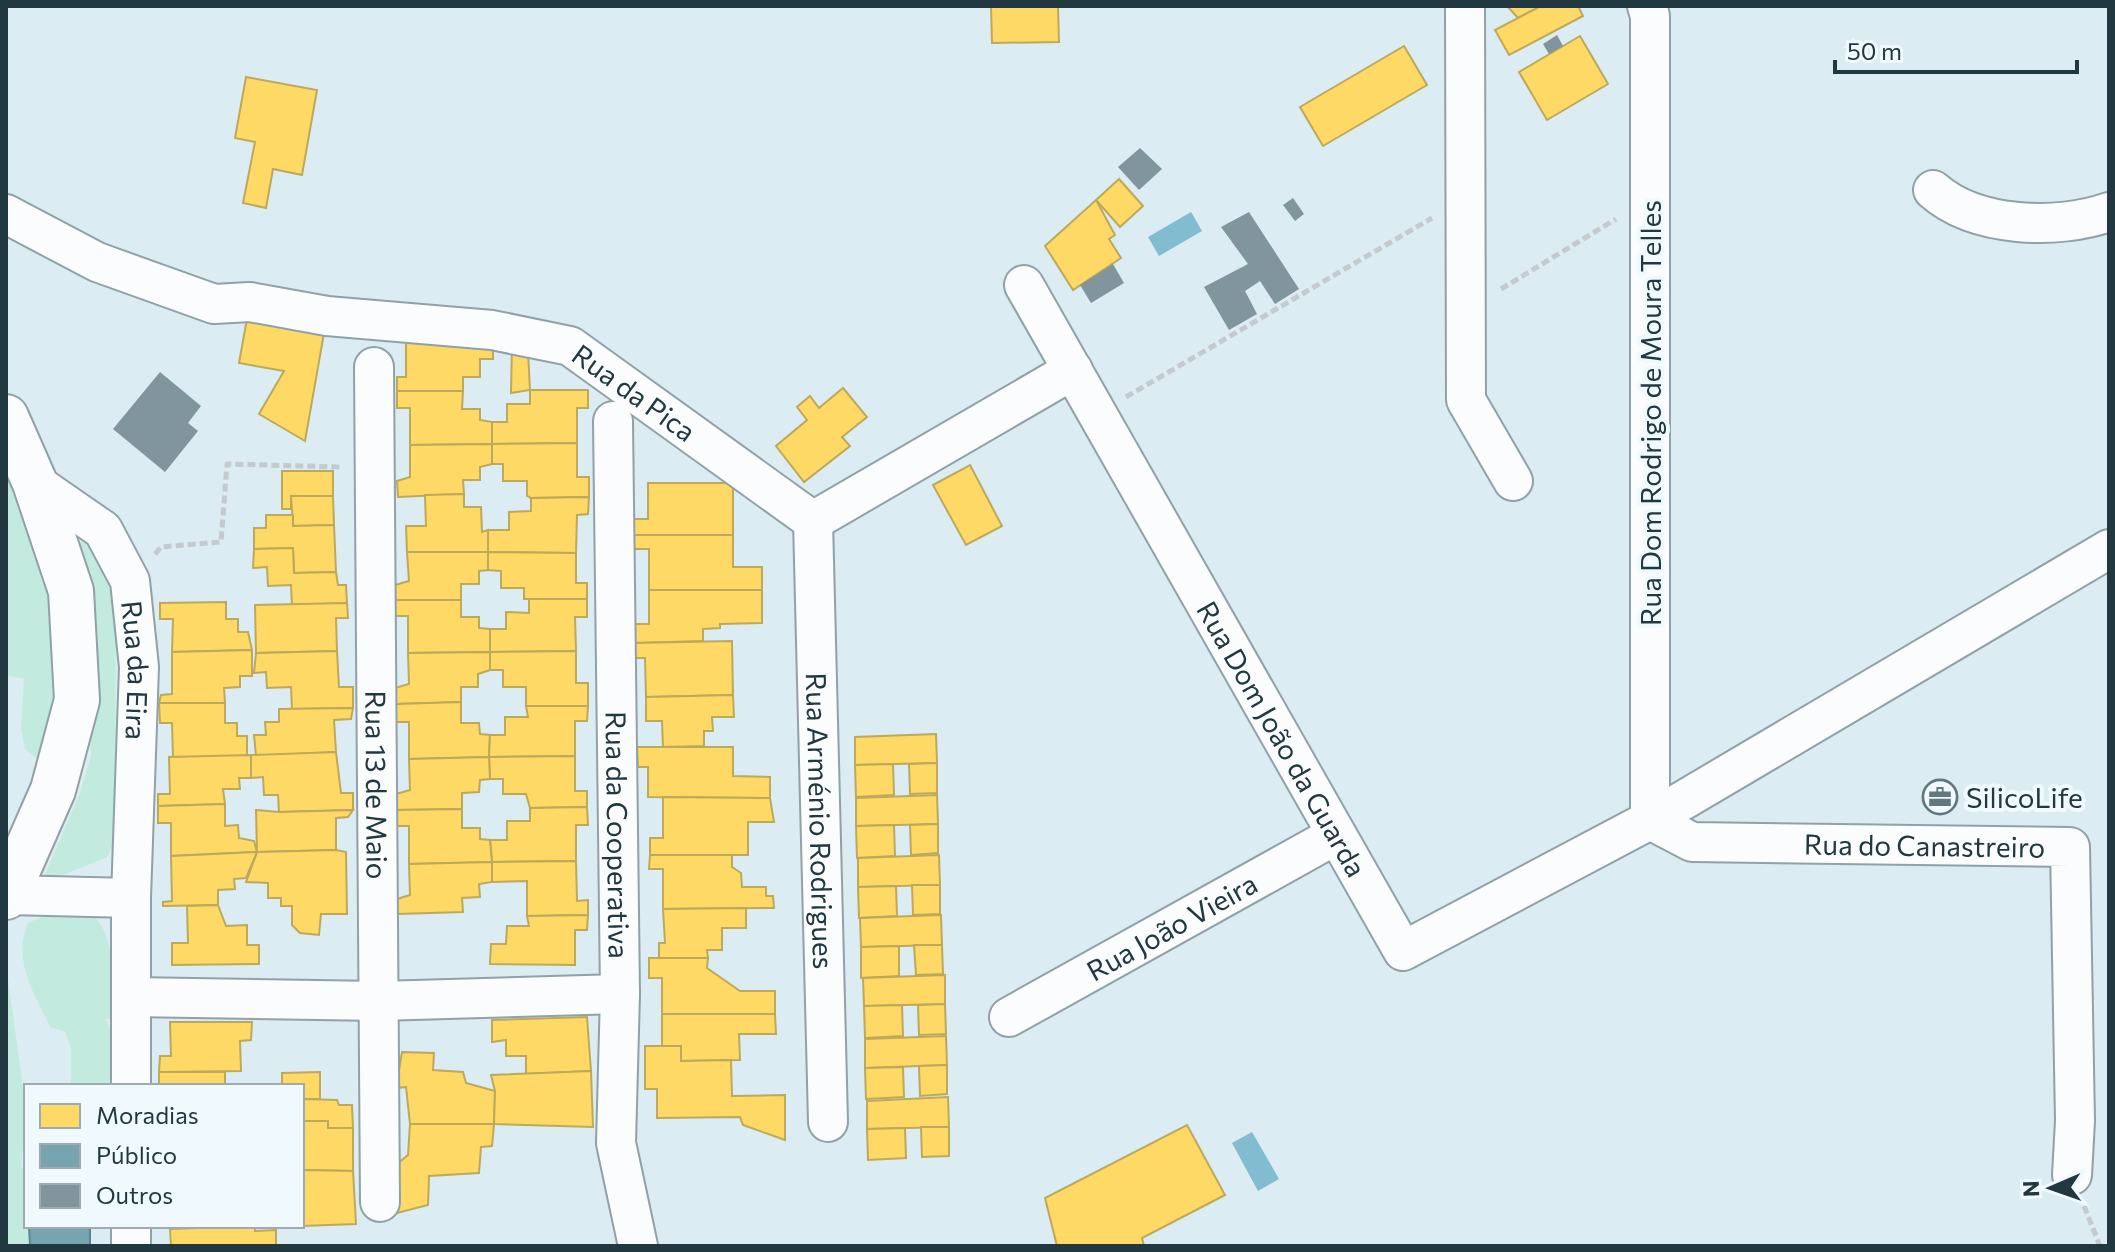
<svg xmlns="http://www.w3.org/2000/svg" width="2115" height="1252" viewBox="0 0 2115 1252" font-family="Commissioner,sans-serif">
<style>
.green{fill:#c3eade}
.water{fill:#81bcd1}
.homes{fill:#ffd966;stroke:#bda95b;stroke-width:2}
.public{fill:#76a5af;stroke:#5d848e;stroke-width:2}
.building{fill:#81959c}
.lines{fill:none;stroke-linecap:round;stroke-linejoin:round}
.minor-casing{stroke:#90a1a8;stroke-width:42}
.major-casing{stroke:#90a1a8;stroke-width:48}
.path{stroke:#c3cbce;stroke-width:5;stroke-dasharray:8 4;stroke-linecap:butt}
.minor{stroke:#fafcfd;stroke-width:38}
.major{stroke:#fafcfd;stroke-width:44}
.labels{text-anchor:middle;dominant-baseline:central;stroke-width:8;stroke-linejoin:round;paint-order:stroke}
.street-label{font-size:28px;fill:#223840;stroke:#f0fafe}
.poi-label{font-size:28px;fill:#223840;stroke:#f0fafe;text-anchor:start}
</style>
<rect width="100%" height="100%" fill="#dbecf3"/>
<g class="green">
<path d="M6 469 46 563 58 649 55 701 42 763 25 749 21 727 24 679 6 675Z"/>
<path d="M92 541 116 607 115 842 107 857 41 884 80 793 91 756 89 593 79 542Z"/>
<path d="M82 906C121 932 110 976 110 1019H105L111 1031V1083H71V1048L65 1032 50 1027C34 993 12 960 28 923L62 908Z"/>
<path d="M6 965 26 1109 21 1167 26 1172 30 1246H6Z"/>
</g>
<g class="water">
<path d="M1191 212 1202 231 1159 256 1148 237Z"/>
<path d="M1252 1132 1279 1179 1258 1191 1232 1143Z"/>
</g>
<g class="homes">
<path d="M991 6H1058L1059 42 992 43Z"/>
<path d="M1507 6H1541L1518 18Z"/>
<path d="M1541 6H1578L1583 16 1509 55 1495 30Z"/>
<path d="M1580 36 1608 84 1547 120 1519 72Z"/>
<path d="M1404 46 1427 85 1323 146 1300 107Z"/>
<path d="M246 77 317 90 302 175 273 169 266 208 243 203 255 142 235 138Z"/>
<path d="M1119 179 1143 206 1120 227 1096 200Z"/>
<path d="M1096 200 1115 235 1109 239 1121 258 1073 290 1045 246Z"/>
<path d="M250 302 327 316 305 441 259 414 284 371 239 363Z"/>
<path d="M493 339V359H480V377H463V391H397V377H406V340Z"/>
<path d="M512 343 528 352 530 390 511 393Z"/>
<path d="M843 388 867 417 842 437 850 446 804 482 776 446 807 420 797 407 810 396 819 408Z"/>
<path d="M530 390H588V408H577V443L492 444V422H507V404H530Z"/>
<path d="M397 391H463L462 409H480V420L492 422V444L410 445V408H397Z"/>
<path d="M577 443V477H589V497L531 498 527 496V481H503V464H492V444Z"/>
<path d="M492 444V464L480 467V480H463L464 494 398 497 397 481 410 477V445Z"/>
<path d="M970 465 1002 526 966 545 933 485Z"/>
<path d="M282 471H333V496H291V509H282Z"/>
<path d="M648 483H733V535H633V519H648Z"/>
<path d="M464 494V507H481L482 532 488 530V552H407L406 526H426L425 495Z"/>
<path d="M291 496H333L334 525 293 526Z"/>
<path d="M589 497 588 514 577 515 576 553 488 552V530H509V512L531 511V498Z"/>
<path d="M266 515H293V526L334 525 336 572 294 573 293 548 254 549V528H266Z"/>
<path d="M633 535H733V567H762V590H649V549H633Z"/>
<path d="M293 548 294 573 336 572 338 585H346L347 603 292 605 291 585 268 586 267 567 253 568 254 549Z"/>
<path d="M407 552H488V570L479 571V584H461V600H395V585L409 581Z"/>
<path d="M488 552 576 553V583H587V599H524V588H501V571L488 570Z"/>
<path d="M649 590H762V623L720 624V628L703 629V641L634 643V624H649Z"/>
<path d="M529 599H587V617H575L576 651 490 652V629H506V612L529 613Z"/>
<path d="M395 600H461V617H479V628L490 629V652L408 653V616H395Z"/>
<path d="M226 602V619H238V632H248L252 650 172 652 173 619H160V603Z"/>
<path d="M347 603 348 618H336L337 651 256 653 255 605Z"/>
<path d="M732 641 733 695 646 697 645 658H634V643Z"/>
<path d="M252 650V676H240V687L224 688 225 703H159L161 695 172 694V652Z"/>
<path d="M337 651 339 687H353V708L292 709 291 687 267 688 266 672 254 673 256 653Z"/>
<path d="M576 651V683H588V706H526V687H503V670H490V652Z"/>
<path d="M490 652V670L478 674V687H461V702L396 704 395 688 409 684 408 653Z"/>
<path d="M733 695 734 717H712L713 731H704V746L663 747 662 721H646V697Z"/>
<path d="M461 702V723H479L480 734 490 735 489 757 409 759V722H396V704Z"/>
<path d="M159 703H225V723H237V736H247V757H173L172 723H160Z"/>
<path d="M526 706H588L587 721H575V756L489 757 490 735H505V717H528Z"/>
<path d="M353 708 351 719 334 720 336 752 256 756 254 735H266L265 722H279V709Z"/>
<path d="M936 734 937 763 855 765V737Z"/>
<path d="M637 747H733V776L770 777V798L648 797V767H638Z"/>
<path d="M336 752 341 793H353V810L279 812 278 795H264L263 777 251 778V755Z"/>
<path d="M251 755V778H239L240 789H223L225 804 158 806V794H170L169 757Z"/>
<path d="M575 756V791H587V807L530 808 526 794H503V779H490L489 757Z"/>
<path d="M489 757 490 779 480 780 479 792 462 793V809L396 810V794L410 790 409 759Z"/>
<path d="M937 763V793L910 794 909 764Z"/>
<path d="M893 764 894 795 856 797 855 765Z"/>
<path d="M937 795 938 824 856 826V798Z"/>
<path d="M663 797 770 798 774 822H748V855H650V838H663Z"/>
<path d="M225 804V826L238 825 239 838 254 841 257 852 171 856V823H158V806Z"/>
<path d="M587 807 588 825H576V861L492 862 490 840H507V821H530V808Z"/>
<path d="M462 809V828H480V839L490 840 492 862 409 864V826H397L396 810Z"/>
<path d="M256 810 279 812 353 810 348 817 336 818V850L257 852Z"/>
<path d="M938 824V853L911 855 910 825Z"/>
<path d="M894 825 895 856 857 858 856 826Z"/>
<path d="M336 850 346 852 347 914H321L319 935 300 933 292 925V906H281V898H268V883L246 882 257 852Z"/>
<path d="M257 852 246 878 234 879 235 889 218 890V905L163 906V902L172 901 171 856Z"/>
<path d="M650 855H732V867L741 873 742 887H766V896H773L774 908 663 909V869H649Z"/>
<path d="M939 855 940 885 858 887V858Z"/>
<path d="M576 861 577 901 588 900V915L527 916V881L492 882V862Z"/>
<path d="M492 862V882L479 884 480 897 462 898 463 912 397 914V899L410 895 409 864Z"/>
<path d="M912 885H940V914L913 915Z"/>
<path d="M896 886 897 916 859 918 858 887Z"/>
<path d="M218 905 226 926 247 925V945H259V964L172 965V943H188L187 906Z"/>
<path d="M746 908V928H722V950H707L708 958 659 959V943H665L663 909Z"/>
<path d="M588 915 587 930H575V965L490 964 491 944H506L507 926H529L527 916Z"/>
<path d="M941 915 942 945 861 947 860 918Z"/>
<path d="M914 945H942L943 974 916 975Z"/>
<path d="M899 946V976L861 978V947Z"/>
<path d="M649 958H708L707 968 740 991H775V1014H662V978H649Z"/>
<path d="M945 975V1004L864 1006 863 978Z"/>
<path d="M945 1004 946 1034 919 1035 918 1005Z"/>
<path d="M902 1005 903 1036 865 1038 864 1006Z"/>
<path d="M662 1014H775L776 1034H739L740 1060 681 1061V1046H662Z"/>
<path d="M587 1017 591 1071 526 1074V1056H506V1040L492 1042V1020Z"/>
<path d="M170 1022H252L251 1040 240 1041 241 1071 159 1072 160 1056H171Z"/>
<path d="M946 1036 947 1065 865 1068V1039Z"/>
<path d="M645 1046H681V1061L731 1060 732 1096 785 1095V1140L743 1125 740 1117 657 1118V1089H645Z"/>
<path d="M402 1052 434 1053 433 1070 463 1072 466 1083 495 1091 494 1124H410L406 1087 396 1088Z"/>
<path d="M947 1065V1094L920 1096 919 1066Z"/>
<path d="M903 1067 904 1097 866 1099 865 1068Z"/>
<path d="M591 1071 593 1127 494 1124 495 1091 491 1075Z"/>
<rect x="159" y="1072" width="66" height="14"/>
<path d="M320 1072V1099H302V1086H282V1073Z"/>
<path d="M948 1097 949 1127 867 1129V1101Z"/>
<path d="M302 1099 337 1100 339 1105H352L353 1128H328V1121H302Z"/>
<path d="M302 1121H328V1128H353V1171L302 1170Z"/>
<path d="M410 1124H494L492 1146 481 1147 479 1173 429 1176 428 1205 397 1213V1164L408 1155Z"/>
<path d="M1187 1125 1225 1195 1142 1238 1144 1246H1057L1045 1198Z"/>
<path d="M921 1127H949V1156L922 1157Z"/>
<path d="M905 1128 906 1158 868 1160 867 1129Z"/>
<path d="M302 1170 353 1171 356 1224 302 1226Z"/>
<path d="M170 1226H245V1228L170 1229Z"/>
<path d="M255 1226V1231L276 1230V1246H171L170 1229Z"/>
</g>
<path class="public" d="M29 1226H90V1246H30Z"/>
<g class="building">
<path d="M1557 35 1563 46 1549 54 1543 44Z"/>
<path d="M1140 148 1162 169 1139 190 1118 167Z"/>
<path d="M1293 198 1304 214 1295 221 1283 205Z"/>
<path d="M1249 212 1299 289 1275 304 1260 281 1245 291 1257 314 1229 330 1204 287 1248 264 1221 227Z"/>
<path d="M1113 264 1124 283 1091 303 1080 285Z"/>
<path d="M160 372 201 406 188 423 198 431 165 472 113 429Z"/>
</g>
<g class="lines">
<g class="minor-casing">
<g id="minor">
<path d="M1465 6 1466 400 1513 481"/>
<path d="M1647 6 1650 16V820"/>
<path d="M1933 190C1976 228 2058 230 2109 212"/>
<path id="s1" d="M6 214 97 262 214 304 250 302 327 316 492 330 570 346 813 521 1073 370"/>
<path id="s2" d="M1024 285 1403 951 1650 820 2109 549"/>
<path id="s3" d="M374 367 380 1202"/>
<path id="s4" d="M613 421 620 994 616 1143 638 1246"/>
<path id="s5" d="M35 483 103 530 130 581 139 667 131 898V1086"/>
<path id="s6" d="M813 521 828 1122"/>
<path id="s7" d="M1650 820 1692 842 2070 847 2075 1121 2072 1175"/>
<path d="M8 895 131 898"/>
<path d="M131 997 379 1001 620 994"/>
<path id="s8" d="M1009 1017 1336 835"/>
<path d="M131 1246V1226"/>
</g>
</g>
<g class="major-casing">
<path id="major" d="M6 417 35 483 71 591 77 700 53 790 6 897"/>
</g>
<g class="path">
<path d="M1501 289 1616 219"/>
<path d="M1126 397 1432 218"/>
<path d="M155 554 161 547 221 542 227 464 341 467"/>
<path d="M2084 1206 2100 1246"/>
</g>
<use href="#minor" class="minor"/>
<use href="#major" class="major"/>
</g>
<defs>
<g id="office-ring" transform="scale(1.8)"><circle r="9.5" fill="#f0fafe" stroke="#63777f" stroke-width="1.5"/><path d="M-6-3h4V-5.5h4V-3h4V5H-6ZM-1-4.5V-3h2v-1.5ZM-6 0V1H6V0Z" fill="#63777f"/></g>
</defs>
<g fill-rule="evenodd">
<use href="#office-ring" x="1940" y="797"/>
</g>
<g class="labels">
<g class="street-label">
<text stroke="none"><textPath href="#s1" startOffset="666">Rua da Pica</textPath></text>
<text transform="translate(1650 413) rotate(-90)">Rua Dom Rodrigo de Moura Telles</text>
<text stroke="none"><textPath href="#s5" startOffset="230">Rua da Eira</textPath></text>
<text stroke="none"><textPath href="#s2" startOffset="522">Rua Dom João da Guarda</textPath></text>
<text stroke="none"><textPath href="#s3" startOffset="418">Rua 13 de Maio</textPath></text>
<text stroke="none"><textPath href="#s6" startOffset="300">Rua Arménio Rodrigues</textPath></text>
<text stroke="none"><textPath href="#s4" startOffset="414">Rua da Cooperativa</textPath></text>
<text stroke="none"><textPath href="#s7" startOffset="280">Rua do Canastreiro</textPath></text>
<text stroke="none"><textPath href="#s8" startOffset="186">Rua João Vieira</textPath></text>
</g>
<g class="poi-label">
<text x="1966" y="797">SilicoLife</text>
</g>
</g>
<rect width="2115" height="1252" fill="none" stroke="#223840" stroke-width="16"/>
<rect x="24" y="1084" width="280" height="144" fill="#f0fafe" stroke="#9eacb2" stroke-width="2"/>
<rect x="40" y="1104" width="40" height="24" fill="#ffd966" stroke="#9eacb2" stroke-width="2"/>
<text x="96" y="1124" font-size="24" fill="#223840">Moradias</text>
<rect x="40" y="1144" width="40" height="24" fill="#76a5af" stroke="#9eacb2" stroke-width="2"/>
<text x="96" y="1164" font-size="24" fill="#223840">Público</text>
<rect x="40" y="1184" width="40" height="24" fill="#81959c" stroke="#9eacb2" stroke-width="2"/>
<text x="96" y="1204" font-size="24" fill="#223840">Outros</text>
<g transform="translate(2051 1188) rotate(268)" stroke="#f0fafe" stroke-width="6" paint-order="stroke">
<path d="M0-6L14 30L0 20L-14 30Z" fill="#223840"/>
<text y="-12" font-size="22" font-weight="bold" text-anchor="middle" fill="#223840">N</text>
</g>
<path d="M1835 60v12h242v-12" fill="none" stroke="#223840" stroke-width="4"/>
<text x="1847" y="60" font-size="24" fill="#223840" stroke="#f0fafe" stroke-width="6" paint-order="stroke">50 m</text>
</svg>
